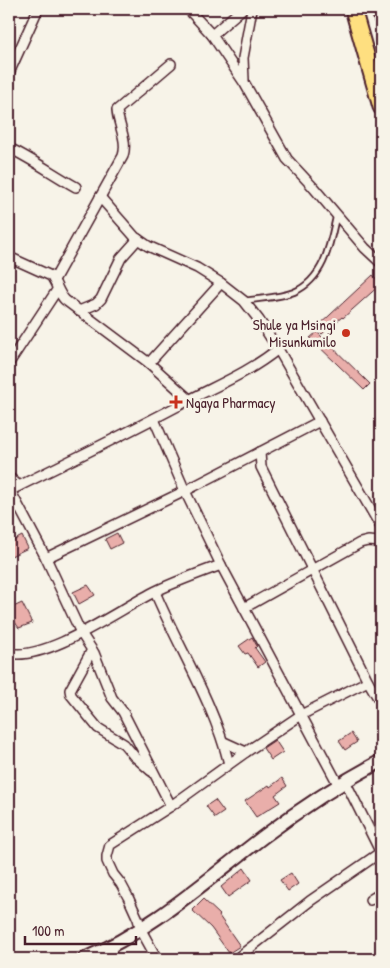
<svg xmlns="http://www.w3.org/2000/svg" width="390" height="968" viewBox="0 0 390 968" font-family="'Patrick Hand',sans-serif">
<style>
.building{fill:#e9aeaa;stroke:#4a1f2b}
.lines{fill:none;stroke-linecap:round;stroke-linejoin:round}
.lane-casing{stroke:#4a1f2b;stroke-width:8}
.street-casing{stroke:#4a1f2b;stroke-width:12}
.secondary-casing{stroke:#4a1f2b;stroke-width:16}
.highway-casing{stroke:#4a1f2b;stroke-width:19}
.lane{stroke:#f7f3e8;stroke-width:4.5}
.street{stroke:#f7f3e8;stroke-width:9}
.secondary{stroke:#f7f3e8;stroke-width:12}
.highway{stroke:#fedf80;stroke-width:15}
.poi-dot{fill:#c8321e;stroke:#f7f3e8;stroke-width:2}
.labels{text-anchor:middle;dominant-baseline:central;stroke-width:5;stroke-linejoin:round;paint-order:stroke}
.poi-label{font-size:15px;fill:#4a1f2b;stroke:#f7f3e8;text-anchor:end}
</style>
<rect width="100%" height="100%" fill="#f7f3e8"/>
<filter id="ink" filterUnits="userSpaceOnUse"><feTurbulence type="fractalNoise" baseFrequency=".02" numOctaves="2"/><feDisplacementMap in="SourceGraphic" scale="10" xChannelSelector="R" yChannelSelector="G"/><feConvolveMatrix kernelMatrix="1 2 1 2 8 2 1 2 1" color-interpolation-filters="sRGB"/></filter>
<g filter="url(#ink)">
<g class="building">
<path d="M373 275 381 284 343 318 342 317 322 334 316 328Z"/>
<path d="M317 332 370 384 364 390 310 338Z"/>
<path d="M117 533 122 543 110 549 105 539Z"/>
<path d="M22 536 28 548 9 557V543Z"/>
<path d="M88 585 95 595 79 604 73 592Z"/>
<path d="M22 603 32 623 19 628 10 615 9 609Z"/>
<path d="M252 637 257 646 255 648 265 662 258 667 248 653 245 654 239 646Z"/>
<path d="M351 733 357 742 345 750 339 741Z"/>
<path d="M275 740 283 752 271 760 263 748Z"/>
<path d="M282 778 287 786 275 795 280 802 256 817 245 801 269 785 270 787Z"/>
<path d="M215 800 224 812 215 818 206 806Z"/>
<path d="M244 868 252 880 228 897 221 887Z"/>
<path d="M291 873 298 884 288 891 280 880Z"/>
<path d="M203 899 220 915 219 916 240 946 229 953 211 928 192 910Z"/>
</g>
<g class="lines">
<g class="lane-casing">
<path id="lane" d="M244 301C260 298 279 298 294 292 324 279 330 245 336 217"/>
</g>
<g class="street-casing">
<g id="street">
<path d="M107 9H112"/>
<path d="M188 9 212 35 245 84 287 159 313 187 365 248 381 263"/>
<path d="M376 9 381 26"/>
<path d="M212 35 242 9"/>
<path d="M9 73 38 9"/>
<path d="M244 80 243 58 252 9"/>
<path d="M9 148C32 159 53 174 76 187"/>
<path d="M100 197 135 237 148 246 197 268 221 283 244 301 259 320 278 349 381 527"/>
<path d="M9 257 51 276C57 284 58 293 65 300L149 363 190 400"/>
<path d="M54 280 123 156C128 140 118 125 117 110L171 64"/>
<path d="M79 311 96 304 101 299 121 258 138 239"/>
<path d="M9 363 57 290"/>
<path d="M149 363 221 283"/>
<path d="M154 419 185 491 221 565 338 784"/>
<path d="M260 452 261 467 368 681 381 703"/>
<path d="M9 477 19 486"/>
<path d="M10 490 46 558 81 633 94 653 112 698 123 712 171 806"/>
<path d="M9 491C69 461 130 432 189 400 220 384 251 371 278 349"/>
<path d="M46 558 185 491 320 421"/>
<path d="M155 592C179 649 214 703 229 764"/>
<path d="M244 608 360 543 368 541 381 542"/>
<path d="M92 650 70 690 71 695 98 728 124 744 134 756 151 771"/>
<path d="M9 653C47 662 121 608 156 591 177 581 199 573 221 565"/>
<path d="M224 742 246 752"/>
<path d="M345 781 381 853"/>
<path d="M370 900 381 893"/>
<path d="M111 959 112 946"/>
<path d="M157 959 141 930 138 919 128 897 121 884 113 874 107 861V856L110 845 171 806 246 752 301 715 368 681"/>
<path d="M236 959 310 901 381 852"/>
</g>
</g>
<g class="secondary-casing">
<path id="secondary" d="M84 959C152 930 205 881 263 837 300 809 340 783 381 761"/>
</g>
<g class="highway-casing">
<path id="highway" d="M353 9 381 107"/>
</g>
<use href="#lane" class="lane"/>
<use href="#street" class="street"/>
<use href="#secondary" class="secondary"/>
<use href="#highway" class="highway"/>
</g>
</g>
<g class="poi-dot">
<circle cx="346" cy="333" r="5"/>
<path d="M173.5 394.5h5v5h5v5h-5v5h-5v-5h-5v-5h5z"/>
</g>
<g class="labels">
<g class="poi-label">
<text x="336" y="324">Shule ya Msingi<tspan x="336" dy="17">Misunkumilo</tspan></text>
<text x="186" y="402" text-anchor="start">Ngaya Pharmacy</text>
</g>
</g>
<rect width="390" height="968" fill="none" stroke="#f7f3e8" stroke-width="30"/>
<rect x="15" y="15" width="360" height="938" fill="none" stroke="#4a1f2b" stroke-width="2" filter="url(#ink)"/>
<path d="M25 936v8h111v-8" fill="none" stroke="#4a1f2b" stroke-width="2.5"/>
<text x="32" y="936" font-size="15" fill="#4a1f2b" stroke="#f7f3e8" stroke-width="4" paint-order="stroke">100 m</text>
</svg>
